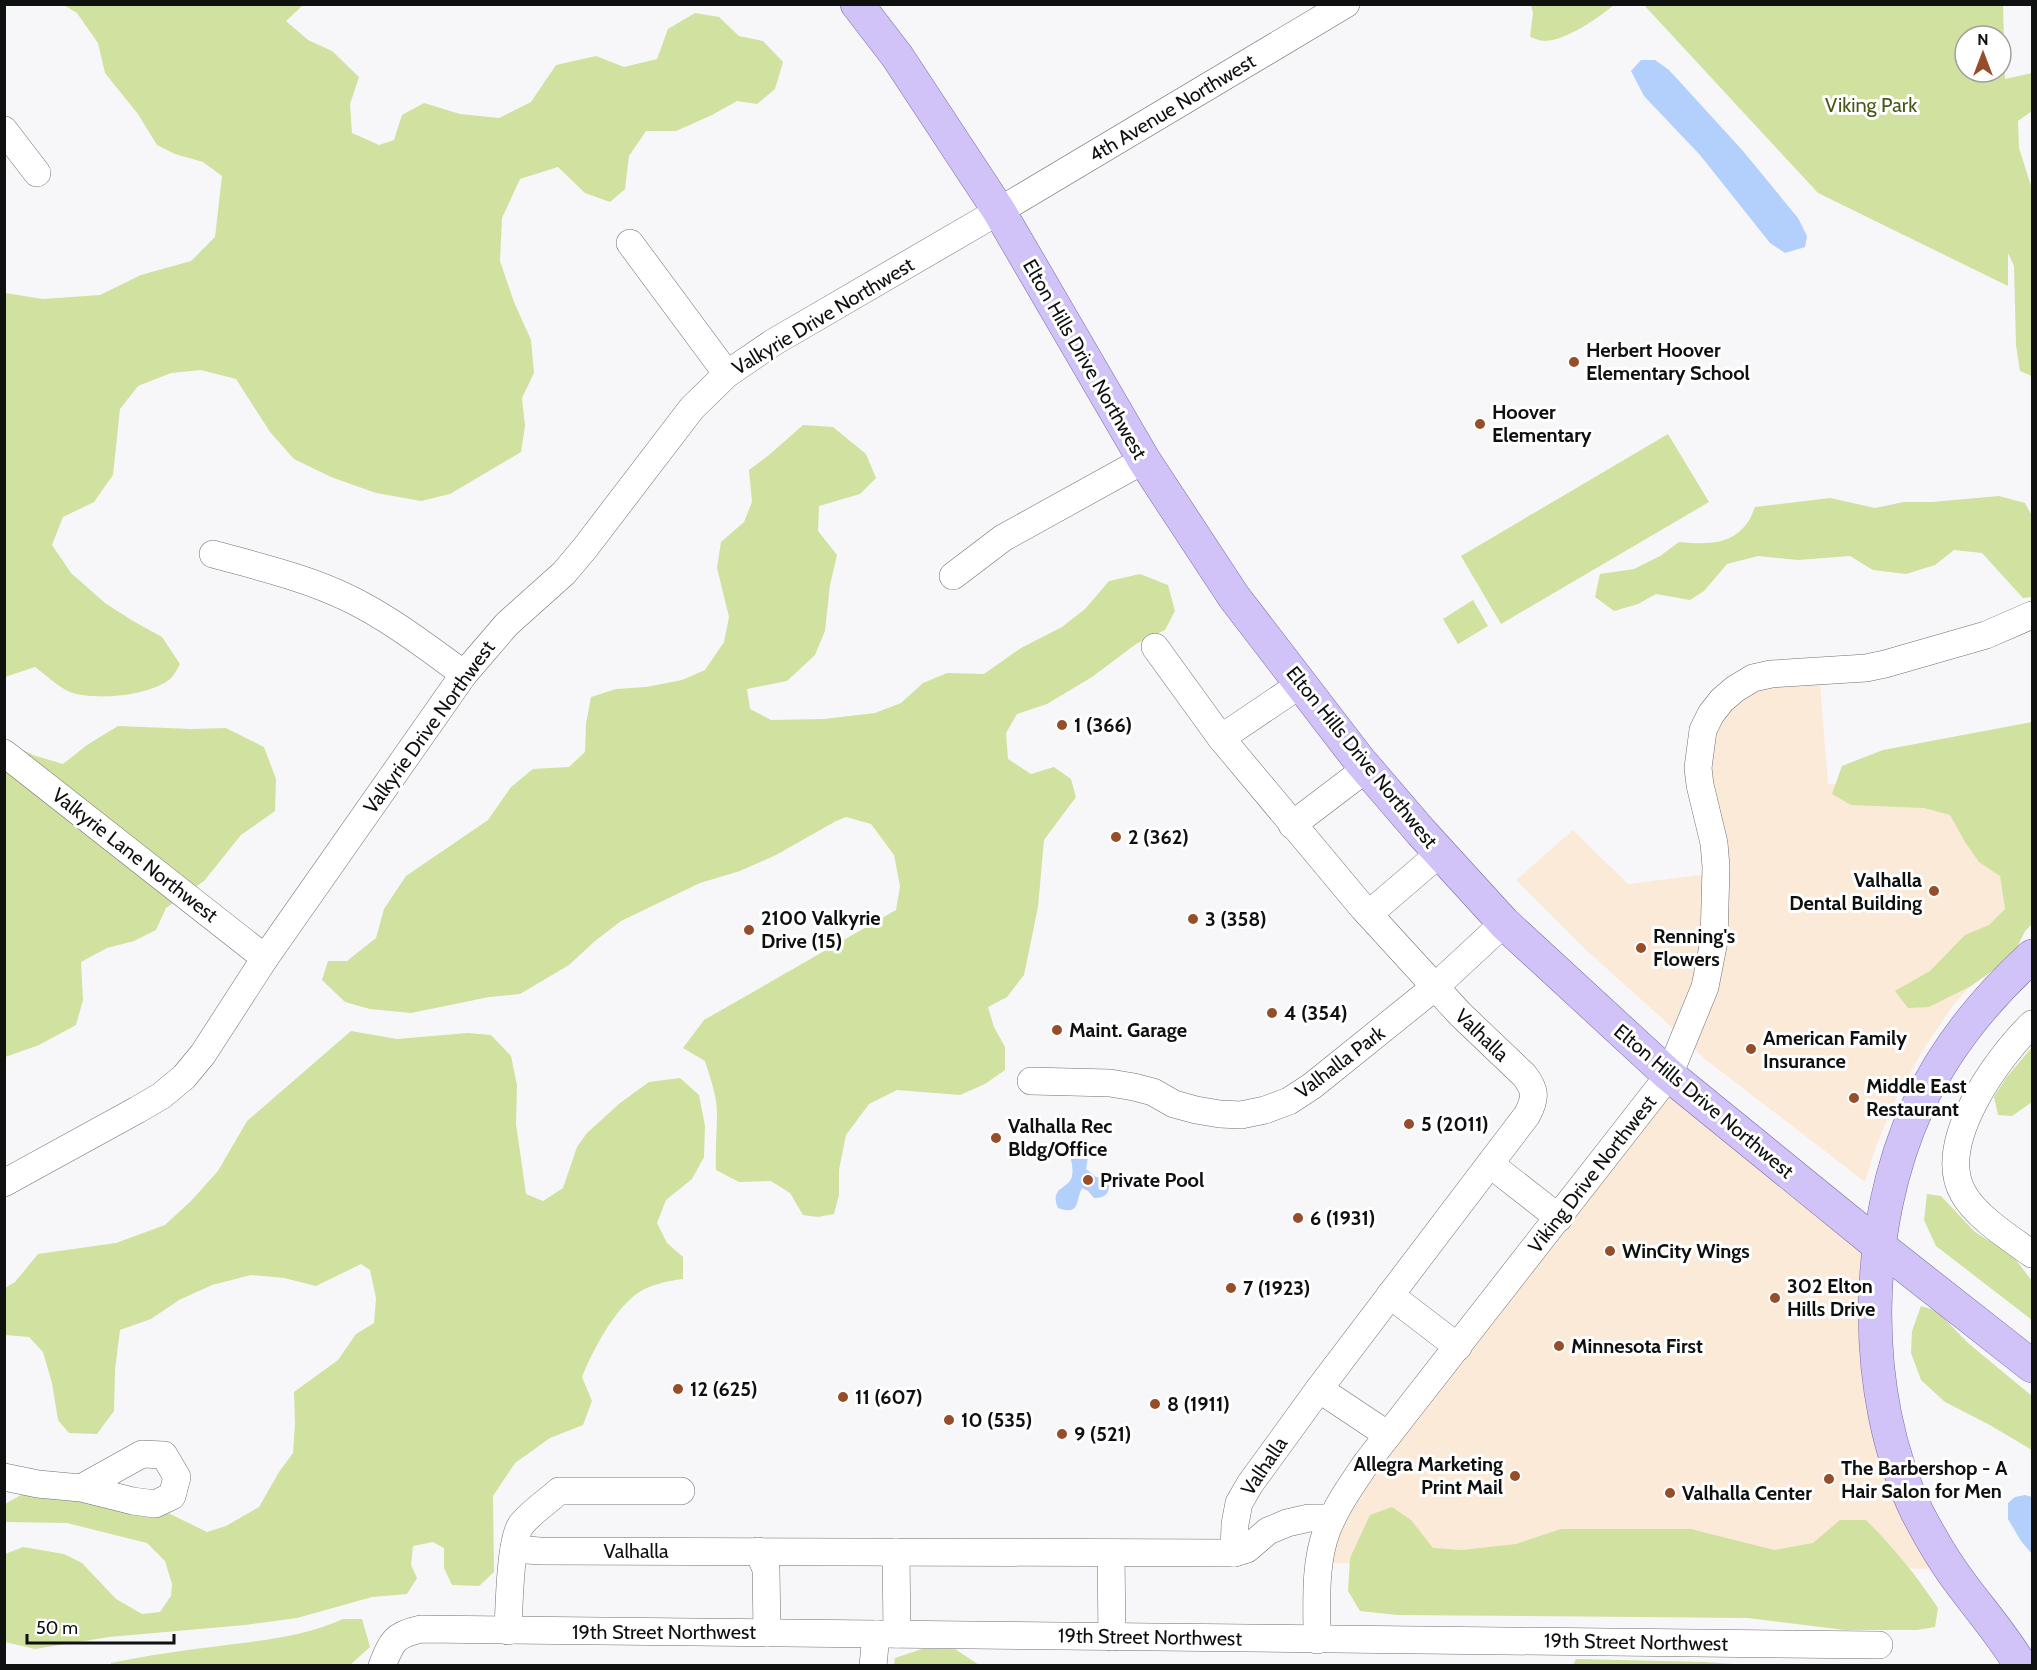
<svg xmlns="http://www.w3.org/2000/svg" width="2037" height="1670" viewBox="0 0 2037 1670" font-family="Cabin,sans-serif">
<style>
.commercial{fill:#fcead9}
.green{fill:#d0e1a0;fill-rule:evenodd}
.water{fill:#b3cffb}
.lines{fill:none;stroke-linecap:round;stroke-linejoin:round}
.minor-casing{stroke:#707071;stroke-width:28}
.major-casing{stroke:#7a6aa4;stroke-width:34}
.minor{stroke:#fff;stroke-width:27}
.major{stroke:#d1c2f8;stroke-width:33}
.poi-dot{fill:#954e29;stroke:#fff;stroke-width:2}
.labels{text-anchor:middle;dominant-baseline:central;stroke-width:6;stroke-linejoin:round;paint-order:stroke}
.park-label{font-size:20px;fill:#4a5718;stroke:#fff}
.street-label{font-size:20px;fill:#0f1010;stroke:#fff}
.poi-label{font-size:20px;font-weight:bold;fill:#0f1010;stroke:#fff;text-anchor:start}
</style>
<rect width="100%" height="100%" fill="#f7f7f9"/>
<g class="commercial">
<path d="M1819 671 1828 784 1985 785 2011 943 1954 1004 1923 1050 1897 1096 1876 1146 1865 1182 1705 1059 1664 1020 1586 950 1516 880 1573 830 1628 884 1716 873 1700 785 1722 700Z"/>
<path d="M1669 1075 1878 1245 1880 1388 1950 1569 1319 1563 1326 1532Z"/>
</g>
<g class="green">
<path d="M64 5H303L286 21 308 40 332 51 359 77 350 104 352 133 379 145 394 140 402 115 424 103 460 114 499 118 531 102 556 65 596 56 624 67 657 59 668 29 695 13 719 17 739 36 763 41 783 62 775 89 757 104 737 101 712 115 676 131H646L629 156 625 189 610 202 585 193 558 167 520 179 502 218 500 261 514 302 531 340 534 373 522 398 525 426 521 452 450 494 421 501 376 493 331 477 294 459 270 432 236 379 201 370 171 373 138 386 120 409 113 475 94 502 63 517 52 545 71 573 105 603 133 621 162 637 180 664C177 669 174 676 170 679 150 696 94 701 70 692 58 687 46 675 35 667L5 677V293L43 299 100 295 141 275 191 261 215 237 222 176 203 162 175 154 157 145 138 114 105 73 98 43 77 13Z"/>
<path d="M1531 5V4L1614 5C1598 18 1567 40 1545 41 1540 41 1534 38 1530 37L1533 13Z"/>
<path d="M1644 5H2003L2005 79 2032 73V111L2018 121 2019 148 2032 189V376L2020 371 2016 345 2014 266 2008 253V286L1818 193ZM1965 36H2001V72H1965Z"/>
<path d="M803 425 833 427 866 454 876 478 860 494 819 506 818 531 837 555 830 585 825 631 815 655 787 681 747 689 750 709 771 720 824 719 875 713 901 703 923 683 947 673 984 674 1021 648 1062 627 1085 609 1109 581 1140 574 1168 585 1175 611 1165 630 1136 644 1092 677 1047 704 1017 714 1006 733 1008 759 1031 774 1054 767 1071 779 1076 797 1044 840 1038 907 1024 975 1007 997 988 1007 994 1027 1005 1047V1070L985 1084 960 1095 897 1090 869 1104 846 1135 839 1170V1195L834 1214 818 1217 803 1215 790 1193 771 1181 739 1182 716 1170C715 1151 717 1132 717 1113 717 1096 710 1077 705 1061L683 1048 704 1020 896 910 900 886 894 855 871 824 846 817 836 821 776 855 740 871 700 883 621 921 595 941 569 965 520 994 489 997 411 1013 370 1009 345 1002 322 980 328 961H347L376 938 384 909 406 876 488 820 511 787 533 769 569 767 585 752 586 724 591 697 616 689 646 687 682 680 705 670 724 642 729 617 717 568 721 542 744 522 752 502 749 470 769 455Z"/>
<path d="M1668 434 1709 502 1501 624 1461 556Z"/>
<path d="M1999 496 2025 503 2032 516V597L2023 598 1982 553 1954 550 1935 565 1906 574 1873 570 1850 556 1798 560 1758 556 1727 564 1704 591 1690 600 1656 594 1638 604 1614 611 1595 597 1600 574 1634 569 1660 556 1679 542C1701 544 1727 546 1743 528 1749 523 1752 514 1755 507L1830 498 1875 508 1904 502H1932Z"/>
<path d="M1473 600 1488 626 1458 644 1443 619Z"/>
<path d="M2032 722V924L2025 931 2013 956 1971 986 1929 1007 1908 1008 1895 991 1930 971 1965 935 1989 925 2005 909 2000 876 1979 862 1965 842 1950 815 1924 808 1851 805 1832 794 1842 766 1883 750Z"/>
<path d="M118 726 191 729 226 728 264 747 276 779 275 811 241 835 204 881 166 908 156 930 134 941 107 948 81 962 83 1000 76 1025 39 1045 5 1057 4 741 33 755 63 764 87 745Z"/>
<path d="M351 1031 397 1039 468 1033 491 1035 511 1056 517 1085 516 1124 526 1194 543 1201 563 1188 577 1147 587 1133 620 1103 649 1082 680 1078 699 1095 705 1126 704 1157 692 1179 666 1200 657 1223 667 1243 683 1257V1279C667 1281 648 1285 635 1295 613 1312 592 1352 582 1377L592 1401 583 1425 550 1438 515 1463 493 1496 494 1572 479 1586 452 1585 444 1568V1548L433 1542 413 1546 411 1565 417 1578 407 1594 372 1597 297 1618 245 1625 109 1637 35 1649 5 1642V1554L23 1547 64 1554 82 1563 116 1599 142 1614 160 1612 171 1596 172 1584 165 1561 147 1543 67 1523 5 1522V1504L21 1495 57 1492 160 1509 207 1532 226 1526 259 1507 279 1472 293 1453 295 1424 294 1392 338 1360 356 1334 374 1323 376 1298 370 1270 361 1264 316 1286 284 1278 251 1275 212 1285 179 1300 151 1319 120 1330 115 1370 114 1411 97 1434 69 1433 58 1420 52 1383 43 1352 29 1337 5 1335V1288L15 1282 38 1254 116 1243 165 1225 191 1201 218 1171 247 1121Z"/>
<path d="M2032 1047V1102L2012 1116 1998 1115 1994 1097 2006 1078Z"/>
<path d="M1927 1194 1941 1196 1975 1232 2013 1256 2032 1281V1320L1936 1246 1924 1220Z"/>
<path d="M1921 1306 1937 1311 1968 1343 2032 1396V1450L1988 1424 1945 1402 1921 1380 1911 1353 1912 1331Z"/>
<path d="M1392 1507 1411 1520 1433 1548 1462 1550 1516 1544 1561 1529H1691L1774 1550 1813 1543 1840 1520H1866C1893 1547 1917 1576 1938 1608L1935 1627 1917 1630H1845L1748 1618 1397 1615 1360 1611 1348 1591 1350 1558 1370 1515Z"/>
<path d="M343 1619H362L370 1647 350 1665H111V1663C149 1655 187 1650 226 1645 267 1640 305 1636 343 1619Z"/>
<path d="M922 1649H955L979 1665H894L895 1658Z"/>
<path d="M1576 1659 1705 1662 1747 1665H1573Z"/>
</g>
<g class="water">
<path d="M1641 60H1655L1669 70 1743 151 1798 218 1807 236 1805 247 1785 253 1770 243 1700 155 1644 96 1631 71Z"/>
<path d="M1079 1148 1086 1149 1088 1157 1086 1169 1096 1177H1103L1109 1182C1110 1194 1105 1198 1094 1198L1088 1191 1082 1188C1075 1201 1081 1216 1058 1208 1049 1186 1069 1190 1072 1176 1074 1168 1070 1159 1070 1151Z"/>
<path d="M2025 1495 2032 1497V1554L2021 1541 2008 1519V1503L2015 1497Z"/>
</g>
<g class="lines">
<g class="minor-casing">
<g id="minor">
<path d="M4 130 37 173"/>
<path d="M630 243 727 374"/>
<path d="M213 554C260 567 308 578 352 600 392 620 428 648 464 674"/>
<path d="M953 576 1003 538 1144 460"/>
<path d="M1155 647 1221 738 1363 908 1460 1014 1524 1075C1536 1090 1536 1098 1527 1115L1319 1389 1250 1484 1239 1503 1235 1524 1234 1553"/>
<path d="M1221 738 1301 684"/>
<path d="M4 753 265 958"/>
<path d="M1292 825 1367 768"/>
<path d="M1369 914 1440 853"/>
<path d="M2032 1024C1997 1058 1935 1143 1963 1193 1975 1216 2011 1239 2032 1254"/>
<path d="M1031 1081 1110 1083 1134 1087 1153 1092 1174 1104 1196 1110 1220 1114 1241 1115 1265 1110 1289 1101 1312 1086 1435 987 1504 923"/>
<path d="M1490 1164 1559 1218"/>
<path d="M4 1183 137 1110 161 1096 184 1077 203 1054 265 958 464 674 507 624 564 573 585 548 692 408 727 374 774 342 999 211 1346 4"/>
<path d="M1390 1295 1458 1347"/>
<path d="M1319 1389 1388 1435"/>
<path d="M4 1477 38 1484 81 1488 133 1501 155 1504 172 1496 177 1477 164 1455 142 1454 81 1488"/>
<path d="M514 1549 540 1551 1234 1553 1247 1549 1268 1531 1287 1523 1309 1518H1332"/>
<path d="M758 1551 766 1569 767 1633"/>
<path d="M896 1552 897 1634"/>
<path d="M1111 1553 1112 1637"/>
<path d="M508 1631C509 1609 510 1540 521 1525 530 1513 548 1501 559 1491H681"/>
<path d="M1317 1640C1317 1604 1314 1564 1327 1530 1337 1505 1352 1484 1367 1462L1669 1075 1705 987 1714 941 1716 867 1714 843 1700 785 1698 768 1703 730 1711 714 1722 700 1735 689 1753 678 1771 674 1866 668 1885 664 1986 635 2032 615"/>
<path d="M382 1666C392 1641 394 1635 421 1629L1879 1645"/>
<path d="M873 1666 876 1634"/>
</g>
</g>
<g class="major-casing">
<g id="major">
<path d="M857 4 897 56 999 211 1144 460 1234 597 1360 761 1421 832 1504 923 1669 1075 1878 1245 2032 1366"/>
<path d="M2021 1666C2004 1637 1982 1612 1962 1585 1945 1563 1930 1537 1917 1512 1859 1393 1863 1225 1918 1106 1945 1048 1986 998 2032 956"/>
</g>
</g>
<use href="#minor" class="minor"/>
<use href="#major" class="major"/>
</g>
<g class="poi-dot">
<circle cx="1574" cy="362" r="6"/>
<circle cx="1480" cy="424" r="6"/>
<circle cx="1062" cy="725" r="6"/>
<circle cx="1116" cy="837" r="6"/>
<circle cx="1934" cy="891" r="6"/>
<circle cx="1193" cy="919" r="6"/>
<circle cx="749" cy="930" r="6"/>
<circle cx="1641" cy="948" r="6"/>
<circle cx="1272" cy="1013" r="6"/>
<circle cx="1057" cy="1030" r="6"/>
<circle cx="1751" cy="1049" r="6"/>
<circle cx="1854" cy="1098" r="6"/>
<circle cx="1409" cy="1124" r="6"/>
<circle cx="996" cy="1138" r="6"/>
<circle cx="1088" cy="1180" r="6"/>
<circle cx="1298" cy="1218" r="6"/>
<circle cx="1610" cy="1251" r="6"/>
<circle cx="1231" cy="1288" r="6"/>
<circle cx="1775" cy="1298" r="6"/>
<circle cx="1559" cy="1346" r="6"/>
<circle cx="678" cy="1389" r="6"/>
<circle cx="843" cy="1397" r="6"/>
<circle cx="1155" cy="1404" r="6"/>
<circle cx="949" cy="1420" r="6"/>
<circle cx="1062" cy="1434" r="6"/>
<circle cx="1515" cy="1476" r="6"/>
<circle cx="1829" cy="1479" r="6"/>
<circle cx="1670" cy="1493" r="6"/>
</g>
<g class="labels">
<g class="park-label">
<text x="1871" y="105">Viking Park</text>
</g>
<g class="street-label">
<text transform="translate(1172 108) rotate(-31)">4th Avenue Northwest</text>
<text transform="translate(823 316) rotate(-31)">Valkyrie Drive Northwest</text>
<text transform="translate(1085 359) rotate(60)">Elton Hills Drive Northwest</text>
<text transform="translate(429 727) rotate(-54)">Valkyrie Drive Northwest</text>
<text transform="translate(1362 757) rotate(51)">Elton Hills Drive Northwest</text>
<text transform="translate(135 855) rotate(38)">Valkyrie Lane Northwest</text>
<text transform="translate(1482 1035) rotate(44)">Valhalla</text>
<text transform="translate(1340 1062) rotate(-37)">Valhalla Park</text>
<text transform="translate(1704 1101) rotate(40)">Elton Hills Drive Northwest</text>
<text transform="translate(1592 1174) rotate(-52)">Viking Drive Northwest</text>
<text transform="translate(1264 1466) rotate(-56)">Valhalla</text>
<text x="636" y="1551">Valhalla</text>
<text x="664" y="1632">19th Street Northwest</text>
<text transform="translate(1150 1637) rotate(1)">19th Street Northwest</text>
<text transform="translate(1636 1642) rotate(1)">19th Street Northwest</text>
</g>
<g class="poi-label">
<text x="1586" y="350">Herbert Hoover<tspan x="1586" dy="23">Elementary School</tspan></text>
<text x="1492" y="412">Hoover<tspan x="1492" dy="23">Elementary</tspan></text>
<text x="1074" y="725">1 (366)</text>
<text x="1128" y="837">2 (362)</text>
<text x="1922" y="880" text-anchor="end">Valhalla<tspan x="1922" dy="23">Dental Building</tspan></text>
<text x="761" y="918">2100 Valkyrie<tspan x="761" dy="23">Drive (15)</tspan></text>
<text x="1205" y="919">3 (358)</text>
<text x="1653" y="936">Renning's<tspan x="1653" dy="23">Flowers</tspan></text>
<text x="1284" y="1013">4 (354)</text>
<text x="1069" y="1030">Maint. Garage</text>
<text x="1763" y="1038">American Family<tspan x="1763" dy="23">Insurance</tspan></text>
<text x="1866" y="1086">Middle East<tspan x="1866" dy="23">Restaurant</tspan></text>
<text x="1421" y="1124">5 (2011)</text>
<text x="1008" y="1126">Valhalla Rec<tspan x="1008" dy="23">Bldg/Office</tspan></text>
<text x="1100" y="1180">Private Pool</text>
<text x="1310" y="1218">6 (1931)</text>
<text x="1622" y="1251">WinCity Wings</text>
<text x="1787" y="1286">302 Elton<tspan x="1787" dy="23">Hills Drive</tspan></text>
<text x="1243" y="1288">7 (1923)</text>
<text x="1571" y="1346">Minnesota First</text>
<text x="690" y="1389">12 (625)</text>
<text x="855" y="1397">11 (607)</text>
<text x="1167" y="1404">8 (1911)</text>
<text x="961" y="1420">10 (535)</text>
<text x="1074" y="1434">9 (521)</text>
<text x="1503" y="1464" text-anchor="end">Allegra Marketing<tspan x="1503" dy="23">Print Mail</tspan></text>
<text x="1841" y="1468">The Barbershop - A<tspan x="1841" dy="23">Hair Salon for Men</tspan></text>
<text x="1682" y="1493">Valhalla Center</text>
</g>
</g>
<rect width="2037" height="1670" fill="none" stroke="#0f1010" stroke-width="12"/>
<g transform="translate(1983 54)"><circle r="28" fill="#ffffff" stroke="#9f9f9f" stroke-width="1.5"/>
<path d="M0-4.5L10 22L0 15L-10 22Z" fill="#954e29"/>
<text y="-9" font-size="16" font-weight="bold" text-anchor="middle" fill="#0f1010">N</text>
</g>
<path d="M27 1634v9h147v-9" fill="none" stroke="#0f1010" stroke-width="3"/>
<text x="36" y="1634" font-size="18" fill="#0f1010" stroke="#ffffff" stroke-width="4.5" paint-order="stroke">50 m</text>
</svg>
